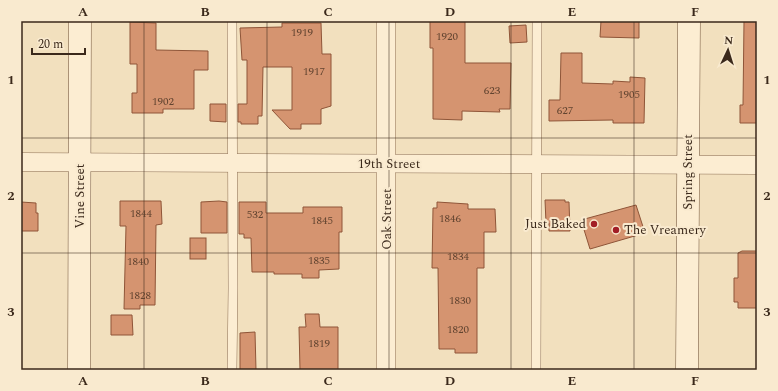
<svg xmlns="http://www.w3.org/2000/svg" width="778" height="391" viewBox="0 0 778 391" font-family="Spectral,serif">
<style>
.building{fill:#d59470;stroke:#8f5538}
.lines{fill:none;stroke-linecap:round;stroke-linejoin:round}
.lane-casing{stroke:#8d6f55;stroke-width:10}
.street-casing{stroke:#8d6f55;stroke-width:19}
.secondary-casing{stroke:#6e5038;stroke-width:23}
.lane{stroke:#fcedd2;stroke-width:9}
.street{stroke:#fcedd2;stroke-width:18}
.secondary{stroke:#fcedd2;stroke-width:22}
.grid{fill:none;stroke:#3b291b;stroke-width:1;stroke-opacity:0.55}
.poi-dot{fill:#a21e26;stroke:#f9eacf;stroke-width:1.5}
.labels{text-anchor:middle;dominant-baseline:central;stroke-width:4;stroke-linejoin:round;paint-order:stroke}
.number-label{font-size:11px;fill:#624430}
.street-label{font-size:13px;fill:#3b291b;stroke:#f9eacf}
.poi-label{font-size:13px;fill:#3b291b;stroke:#f9eacf;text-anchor:end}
.neatline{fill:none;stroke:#3b291b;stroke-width:1.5}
.grid-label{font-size:13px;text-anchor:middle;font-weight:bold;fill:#3b291b}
</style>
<rect width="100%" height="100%" fill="#f2e0be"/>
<g class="building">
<path d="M430 21H465V63H511L510 109H499L500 112 462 111V120L433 119V48H430Z"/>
<path d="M601 21H639V38L600 37Z"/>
<path d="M744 21H757V123H740V105H743Z"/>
<path d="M130 22 156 23V50L208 51V70H194V109H163V113H132V93H137V64H130Z"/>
<path d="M282 23H321L322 54H331V106L321 109V124H301V129H290L272 110H292V67H263L262 116H258V124H241V122H238V104H247V60H242L240 28 282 27Z"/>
<path d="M526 25 527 42 510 43 509 26Z"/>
<path d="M561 53H582V83L613 84V81L630 82V77L645 78 644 123H613V120L549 121V100H560Z"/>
<path d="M210 104H226V122L210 121Z"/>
<path d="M545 200H565V202H569L570 231H549V223H546Z"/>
<path d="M120 201H161L162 224 156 225 155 305H140V309H124L126 226H120Z"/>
<path d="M219 201 227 202V233H201V202Z"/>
<path d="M21 202 36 203V213H38V231H21Z"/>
<path d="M239 202H266V213H303V207H342V232H339V269L319 270V278H302V274H274V272H252L251 238H244V234H239Z"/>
<path d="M437 202 468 204V209H495L496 232H484V268H477V353H455V349H439L438 268H432L433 208H437Z"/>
<path d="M636 205 645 233 590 249 581 220Z"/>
<rect x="190" y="238" width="16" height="21"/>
<path d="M742 251H757V308H738V302H734V278H738V253Z"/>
<path d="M305 314H319L320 327H338V370H300L299 327H306Z"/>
<path d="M111 315H132L133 335H111Z"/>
<path d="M255 332 256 370H240V333Z"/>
</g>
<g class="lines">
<g class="lane-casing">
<g id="lane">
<path d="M232 21 233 288 232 370"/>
<path d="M536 370 537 21"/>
</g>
</g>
<g class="street-casing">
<g id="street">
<path d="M21 162 757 165"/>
<path d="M386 370V21"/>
</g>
</g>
<g class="secondary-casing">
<g id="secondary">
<path d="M79 370 80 21"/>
<path d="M687 370 689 21"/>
</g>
</g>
<use href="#lane" class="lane"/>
<use href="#street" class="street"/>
<use href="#secondary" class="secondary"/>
</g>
<path class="grid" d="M144 21V370M267 21V370M389 21V370M511 21V370M634 21V370M21 138H757M21 253H757"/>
<g class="poi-dot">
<circle cx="594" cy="224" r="4"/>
<circle cx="616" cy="230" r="4"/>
</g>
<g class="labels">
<g class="number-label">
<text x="302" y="32">1919</text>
<text x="447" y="36">1920</text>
<text x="314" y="71">1917</text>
<text x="492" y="90">623</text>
<text x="629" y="94">1905</text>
<text x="163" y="101">1902</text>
<text x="565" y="110">627</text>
<text x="141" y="213">1844</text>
<text x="255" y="214">532</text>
<text x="450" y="218">1846</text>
<text x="322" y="220">1845</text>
<text x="458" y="256">1834</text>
<text x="319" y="260">1835</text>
<text x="138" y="261">1840</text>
<text x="140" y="295">1828</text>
<text x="460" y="300">1830</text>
<text x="458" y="329">1820</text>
<text x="319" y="343">1819</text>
</g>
<g class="street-label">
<text x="389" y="164">19th Street</text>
<text transform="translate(688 172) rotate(-90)">Spring Street</text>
<text transform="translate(80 196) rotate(-90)">Vine Street</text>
<text transform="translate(387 219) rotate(-90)">Oak Street</text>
</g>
<g class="poi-label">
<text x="586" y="224">Just Baked</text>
<text x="624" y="230" text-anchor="start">The Vreamery</text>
</g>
</g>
<rect width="778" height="391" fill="none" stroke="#f9eacf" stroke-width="44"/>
<g transform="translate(728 50) rotate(4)" stroke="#f9eacf" stroke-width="3" paint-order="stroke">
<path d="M0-3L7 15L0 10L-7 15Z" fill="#3b291b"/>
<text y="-6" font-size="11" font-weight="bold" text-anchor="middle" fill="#3b291b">N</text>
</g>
<path d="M32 48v6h53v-6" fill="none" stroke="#3b291b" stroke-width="2"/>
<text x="38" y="48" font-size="12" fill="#3b291b" stroke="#f9eacf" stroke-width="3" paint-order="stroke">20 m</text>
<rect x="22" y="22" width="734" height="347" class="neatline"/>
<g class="grid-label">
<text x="83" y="16">A</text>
<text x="205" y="16">B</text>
<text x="328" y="16">C</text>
<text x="450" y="16">D</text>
<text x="572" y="16">E</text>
<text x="695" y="16">F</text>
<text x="11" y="84">1</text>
<text x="767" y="84">1</text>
<text x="11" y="200">2</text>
<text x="767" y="200">2</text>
<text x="11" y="316">3</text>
<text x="767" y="316">3</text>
<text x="83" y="385">A</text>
<text x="205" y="385">B</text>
<text x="328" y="385">C</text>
<text x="450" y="385">D</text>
<text x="572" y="385">E</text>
<text x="695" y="385">F</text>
</g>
</svg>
